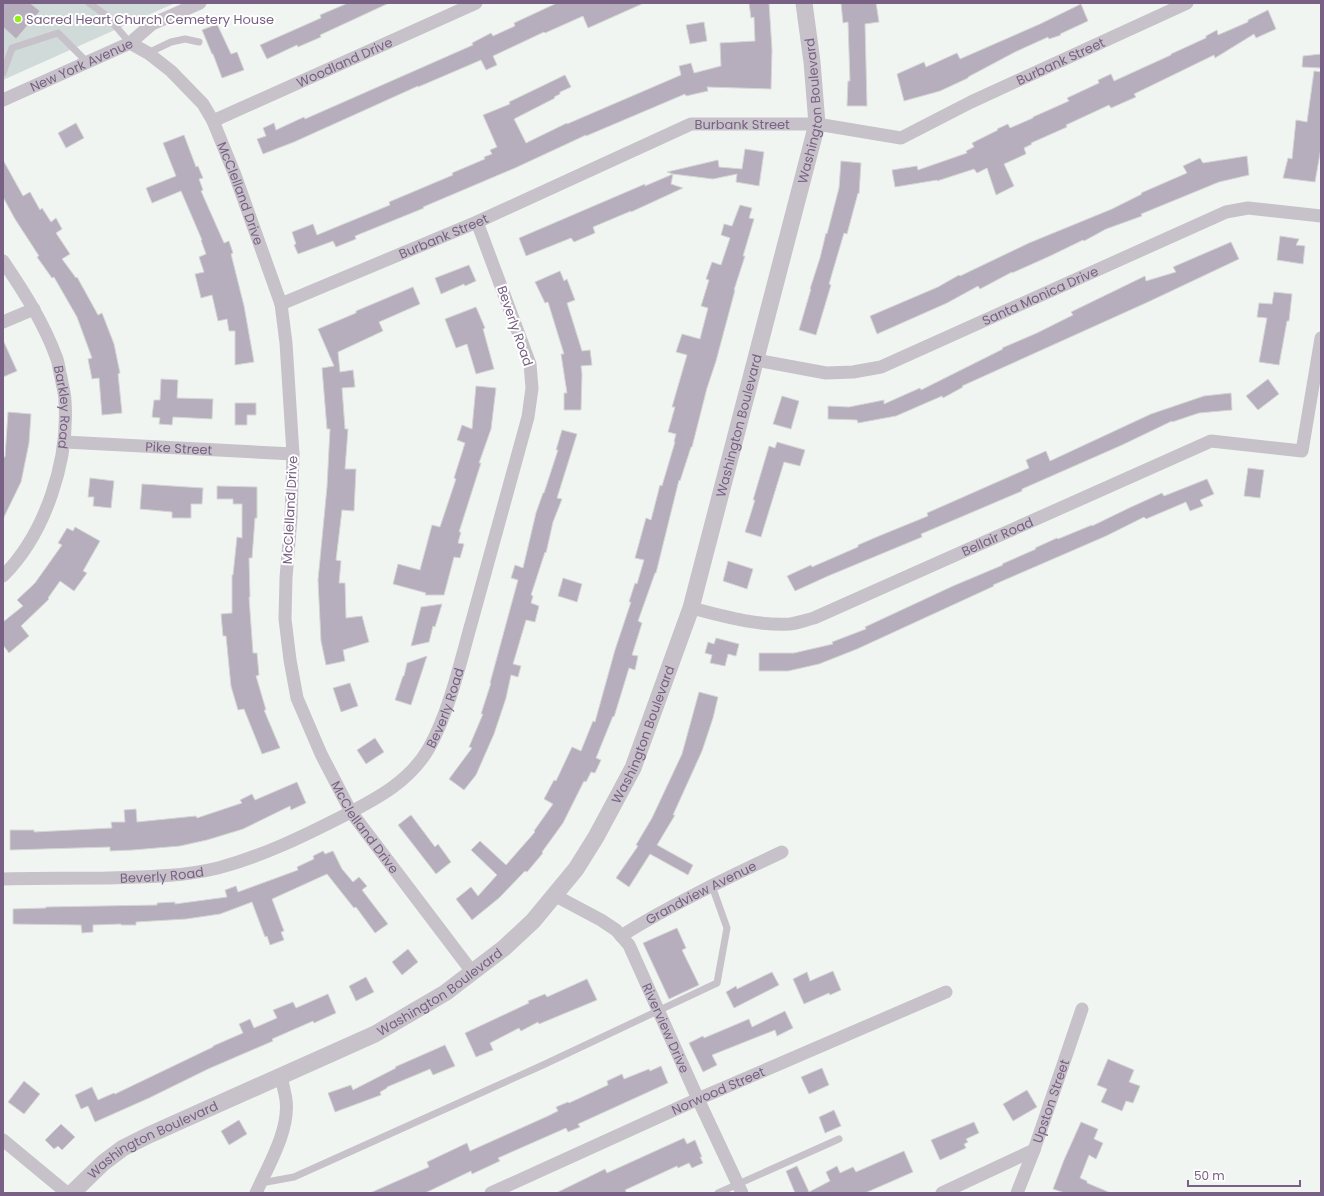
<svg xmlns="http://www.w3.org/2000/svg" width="1324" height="1196" viewBox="0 0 1324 1196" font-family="Poppins,sans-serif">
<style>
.green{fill:#cfdad9}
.building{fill:#b6aebc;stroke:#d4d6d4}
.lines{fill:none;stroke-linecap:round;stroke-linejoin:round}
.service{stroke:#c7c2c9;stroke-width:7}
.minor{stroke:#c7c2c9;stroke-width:13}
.tertiary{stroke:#c7c2c9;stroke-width:17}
.poi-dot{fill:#91f115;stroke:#fff;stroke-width:1.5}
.labels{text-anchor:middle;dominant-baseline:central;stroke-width:4;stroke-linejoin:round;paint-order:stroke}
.poi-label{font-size:13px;fill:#786184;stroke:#fff;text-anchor:start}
.street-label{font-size:13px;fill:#786184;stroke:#fff}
</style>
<rect width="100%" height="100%" fill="#f1f5f2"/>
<path class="green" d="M3 3H175L3 80Z"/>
<g class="building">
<path d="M3 3H30L40 11 16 39 3 27Z"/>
<path d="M348 3H389L320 35 321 37 298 47 297 45 267 59 260 45 321 18 320 15Z"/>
<path d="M557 3H644L588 28 583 16 545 33 544 32 493 56 497 65 486 70 481 60 418 87V86L294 142 263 154 257 139 266 136 263 128 274 123 276 130 304 117 305 119 473 45 472 43 491 33 493 36 515 26 514 23Z"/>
<path d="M749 3H769L772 50 771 89 707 87 708 91 686 96 685 94 586 136V135L515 168 423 207 424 208 355 236 356 239 336 247 333 241 298 254 294 245 296 244 292 232 313 224 317 235 390 205 389 202 453 175 452 173 485 159 484 157 492 154 490 150 497 147 483 115 510 104 509 102 565 75 571 87 560 92V94L554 97 555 98 514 119 526 143 567 123V124L681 75 679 66 691 63 694 73 721 66 720 43 755 41 754 17 751 18Z"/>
<path d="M841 3H876L879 22 865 24 867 106H847L848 81H850L848 22 843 23Z"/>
<path d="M1081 4 1088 21 1060 34 1061 35 1049 39 1048 37 1015 52 968 77V78L940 91 904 101 897 74 924 62 926 67 957 53 960 59 1040 24Z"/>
<path d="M1268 10 1276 29 1256 38 1254 34 1215 58 1214 55 1134 94 1136 97 1111 108 1109 105 1066 125 1067 127 1031 143 1032 144 1024 148 1026 154 1004 164 1014 186 996 195 987 168 977 173 974 169 937 181V180L895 187 892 170 917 166 918 170 967 153 966 151 974 147 972 143 998 130 997 129 1008 124 1010 128 1033 118V117L1069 101 1067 98 1099 83 1098 80 1111 74 1114 81 1171 55V54L1206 38V36L1217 30 1218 35 1248 22V20Z"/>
<path d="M704 22 707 41 690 44 686 25Z"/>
<path d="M217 24 231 54 237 52 244 70 222 78 213 54H212L202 30Z"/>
<path d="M1321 54V68L1302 67 1303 56Z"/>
<path d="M1314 71 1321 72V148L1315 182 1283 178 1288 158 1292 159 1296 120 1307 122Z"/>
<path d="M76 123 84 138 66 148 58 133Z"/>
<path d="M184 135 196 167 198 166 203 178 199 179 203 190 201 191 224 243 229 241 233 253 231 254 244 306 254 362 235 365V331H229L227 319 218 321 212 295 201 298 195 274 204 272 199 257 206 254 201 240H202L181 191 152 203 146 188 176 176 163 143Z"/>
<path d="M745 149 764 152 759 186 736 182 737 174 713 179 673 174 671 184 683 188 631 212V211L593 227 595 233 574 242 571 238 526 256 519 238 645 184V186L673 174 667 172 718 160 719 167 742 169Z"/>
<path d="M1247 156 1249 175 1219 182 1141 214 1142 216 1106 229 1084 241 1083 240 1050 256 1012 273V272L980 289 978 286 947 303 877 334 870 316 938 287 959 275 960 276 1029 243 1112 209 1142 194 1141 193 1187 173 1183 166 1200 158 1203 163Z"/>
<path d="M3 160 23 196 30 192 40 210 42 208 51 222 56 218 62 229 56 233 70 254 62 259 76 278 77 277 98 315 102 313 114 344 120 373 118 374 122 413 102 415 99 378 92 379 88 359 92 358 77 317 54 277 52 278 37 257 39 256 15 219 3 197Z"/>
<path d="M841 161 861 163 859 194 858 193 847 234 844 233 829 284 831 285 816 335 799 330 811 289H810L820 258 826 233 827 234 839 188Z"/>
<path d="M740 205 752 208 749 218 754 219 743 256H745L734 290H735L716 361 707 388 692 447H691L680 481 679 480 656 573H655L638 621 642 623 632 655 638 656 635 670 629 668 614 717 613 716 596 758 601 760 595 773 591 772 586 782 584 781 563 823 542 852 543 853 527 872 525 871 499 898 472 920 456 899 471 887 478 896 497 875 471 850 480 841 506 865 535 832 534 831 553 804 544 799 554 780 556 781 572 747 581 751 593 721 595 722 615 650 631 602H629L635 583 637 584 644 560 635 558 646 518 651 520 660 485 662 486 675 442H674L676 434 668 432 675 407H672L687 355 676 352 682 334 700 339 708 308 701 306 709 280 706 279 712 262 721 265 730 238 721 235 724 224 732 226Z"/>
<path d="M1280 236 1299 239 1296 245 1305 246 1303 264 1277 260Z"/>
<path d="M1231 242 1239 259 1148 302 962 386 963 387 943 398 942 396 896 416 858 423 857 420 828 419V406L849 407 884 400V404L920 388 921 390 1003 349 1002 348 1037 333 1073 315 1071 312 1145 276 1146 281 1176 272 1173 267Z"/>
<path d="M469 265 476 281 465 286 464 284 441 294 435 278Z"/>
<path d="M560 271 564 281 567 279 575 300 567 303 582 351 590 350 592 365 581 366 582 374 581 410H564V393H567L561 354H564L548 302 545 303 535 282Z"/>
<path d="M413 287 420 304 379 322 383 331 338 352 340 372 353 370 355 387 342 388 345 429H348L345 469H356L354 511 342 510 336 560 341 561 339 583H345L346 618 362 616 369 642 343 650 345 661 326 665 321 641 318 580 327 487 330 429H327L322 368 334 366 318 329 356 313V311Z"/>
<path d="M1274 292 1292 294 1289 321H1287L1279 365 1259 362 1267 318 1257 317 1259 303 1272 304Z"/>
<path d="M476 307 485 328 483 329 494 369 476 374 467 344 456 348 445 319Z"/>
<path d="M3 340 17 371 3 377Z"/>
<path d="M161 379 178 380 177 398 213 399 212 419 173 417 172 425 159 424 160 418 152 417 154 400H160Z"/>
<path d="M1268 379 1279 394 1258 410 1246 396Z"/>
<path d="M476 386 496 388 491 429 479 463H481L459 532H461L458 543 464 544 460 558 454 557 444 595H425L426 593 393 584 398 564 420 570 432 525 440 527 456 479 454 478 465 443 457 440 462 425 472 429Z"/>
<path d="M1231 393 1232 410 1199 413 1172 422V421L1122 445 1022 489V491L921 534 922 537 828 576 795 591 787 576 811 565 812 567 858 547V545L879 536 928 516 927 513 1029 468 1026 460 1046 451 1050 461 1151 414 1204 396Z"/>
<path d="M782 396 799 401 791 429 773 424Z"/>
<path d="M235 403H256V415H247V425H235Z"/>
<path d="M8 412 31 414 29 443 21 482 3 519V457H5Z"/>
<path d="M562 430 577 434 557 498 562 499 553 522 546 553 545 552 531 595 533 596 531 603 539 606 535 622 526 620 513 664 521 666 518 677 511 675 506 698 494 734 476 775 464 790 449 779 472 748 469 747 483 714H481L491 683H490L518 580 511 578 515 565 523 568 536 513 543 493H544L558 450H556Z"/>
<path d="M777 442 805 450 800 466 784 462 761 537 745 532 755 500H753L769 446 775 448Z"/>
<path d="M1248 468 1264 470 1260 498 1244 496Z"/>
<path d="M90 478 114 481 111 508 93 506 94 497H88Z"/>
<path d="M1207 479 1214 494 1200 500 1203 506 1190 511 1186 502 1146 519 1144 517 1106 536 993 585 994 586 857 649 819 664 788 671H759V653H794L833 644 832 642 866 629 865 627 953 586 1003 565 1002 564 1036 549 1035 548 1057 538 1058 539 1092 525V526L1129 508 1162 493 1164 496Z"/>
<path d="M142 484 203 488 202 504H191V518H172V512L140 509Z"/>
<path d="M217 486 257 487V518H255L252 558H249L250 597H249L253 653H257L259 675 256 676 266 710H264L280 748 262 754 244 709 238 710 231 686 226 636H223L221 614 232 613V575H233L237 537 242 538V504H233V499H217Z"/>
<path d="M75 527 100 541 83 571 87 573 74 591 60 581 48 598 49 599 21 626 29 636 9 653 3 645V622L23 606 17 600 35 583 62 545 58 543 67 528 73 531Z"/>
<path d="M728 561 753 569 747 589 723 581Z"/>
<path d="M563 578 582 584 577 602 558 596Z"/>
<path d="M442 604 435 627 433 626 429 642 411 646 421 607Z"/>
<path d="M716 638 739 644 736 656 728 654 725 666 710 663 712 655 705 653 708 642 714 644Z"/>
<path d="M427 656 411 705 395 700 403 676H404L407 663Z"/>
<path d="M350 683 358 706 341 712 333 688Z"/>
<path d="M699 692 718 697 713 718 702 751 673 815H675L657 845 693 865 688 875 650 854 629 887 616 878 638 846 636 845 652 818 682 754Z"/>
<path d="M375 738 384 752 366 764 357 750Z"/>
<path d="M297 782 306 803 291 810 290 806 243 829 207 840 180 846 133 850 110 851V847L10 850V830H34V832L112 828 111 822H125L124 810 136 809 137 822 196 816 197 818 242 803 240 800 252 794 255 800Z"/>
<path d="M411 815 435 847 438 844 451 862 436 874 398 825Z"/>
<path d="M323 851 325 854 333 851 342 869 353 882 359 877 367 886 362 890 388 924 375 933 356 907 354 908 327 874 272 899 284 931 281 932 284 940 270 945 267 936 265 937 252 902 220 914 186 919 136 922V925H121V924L93 925V932L82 933 81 925 13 924V909L46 908V907L157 905V903L175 902V904L227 897 225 890 236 886 238 892 298 870 297 867 314 859 313 856Z"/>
<path d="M677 928 686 948 682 950 699 985 669 999 643 943Z"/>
<path d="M408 949 418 962 402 975 392 962Z"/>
<path d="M833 971 841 990 830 995 829 993 804 1004 793 979 807 972 810 981Z"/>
<path d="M772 972 779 985 734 1008 726 992 736 986 737 989Z"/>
<path d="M366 977 374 992 356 1001 349 986Z"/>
<path d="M587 979 597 1000 539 1024 538 1022 521 1031 519 1028 490 1043 493 1050 476 1057 465 1033 529 1003 528 1001 545 994 547 997Z"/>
<path d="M328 994 336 1013 314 1023 313 1021 272 1039 273 1041 208 1069 149 1098 95 1122 88 1106 81 1109 75 1095 92 1087 98 1100 114 1093 115 1094 213 1047V1046L243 1033 239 1024 250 1019 254 1028 277 1018 273 1010 293 1002 296 1008Z"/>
<path d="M785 1011 793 1028 777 1036 775 1030 712 1055 717 1065 703 1072 689 1043 703 1036 704 1038 749 1019 752 1027Z"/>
<path d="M445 1045 455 1066 433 1075 430 1069 387 1087V1088L380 1092 381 1095 335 1112 328 1093 351 1085 353 1090 396 1068 395 1067Z"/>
<path d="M1108 1059 1134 1070 1129 1082 1140 1086 1133 1103 1126 1101 1122 1111 1101 1102 1107 1089 1097 1085Z"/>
<path d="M661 1066 668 1083 578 1124 580 1127 568 1132 566 1128 498 1158 500 1161 472 1174 471 1171 425 1193H370L429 1167 427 1162 467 1143 470 1151 548 1116 558 1111 556 1107 568 1102 569 1103 608 1085 607 1081 622 1074 624 1079 649 1069 650 1071Z"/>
<path d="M822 1068 829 1085 809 1094 801 1077Z"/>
<path d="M24 1081 40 1094 24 1114 8 1102Z"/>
<path d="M1027 1090 1037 1107 1013 1121 1003 1104Z"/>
<path d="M834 1110 841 1126 825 1133 819 1117Z"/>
<path d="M239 1120 247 1134 229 1145 221 1131Z"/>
<path d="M974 1122 979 1133 966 1139 968 1142 964 1144 966 1148 940 1160 931 1140Z"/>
<path d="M1081 1122 1098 1129 1094 1139 1103 1143 1096 1159 1089 1155 1080 1178 1087 1181V1183L1111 1193H1065L1053 1189 1064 1160Z"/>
<path d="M61 1124 75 1137 62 1150 58 1146 54 1149 45 1140Z"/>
<path d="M684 1138 687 1144 695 1140 702 1157H700L703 1163 692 1168 689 1163 678 1168 677 1166 625 1190 627 1193H556L605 1169 607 1173Z"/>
<path d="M904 1151 913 1172 865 1193H795L786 1171 797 1166 809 1192 830 1181 826 1172 837 1166 840 1173 853 1167 856 1172Z"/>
</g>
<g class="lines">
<g class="service">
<path d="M89 3 107 16 130 43"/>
<path d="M148 53 171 42 185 39 199 42"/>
<path d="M3 73 12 48 58 33 87 62"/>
<path d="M261 1183 294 1177 543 1065 717 983 727 928 712 886"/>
<path d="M718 1193 839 1139"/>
</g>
<g class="minor">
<path id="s1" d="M130 43 148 53 171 71 203 104 213 121 235 175 281 304 286 343 293 454 291 518 286 578 285 619 290 660 297 698 321 754 351 812 473 973"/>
<path id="s2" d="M3 100 130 43 152 24 200 3"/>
<path id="s3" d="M213 121 476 3"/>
<path id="s4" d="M3 261C24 292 44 323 57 359 59 365 59 371 61 377 62 385 65 393 65 401 69 460 46 533 3 576"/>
<path id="s5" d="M281 304 477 222 691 124H817L901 138 971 102 1187 3"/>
<path d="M3 322 34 309"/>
<path id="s6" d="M756 360 826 373 853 372 881 367 1226 212 1248 208 1321 216"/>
<path id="s7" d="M65 442 293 454"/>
<path id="s8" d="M691 608C724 616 756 626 790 624 798 623 806 620 814 618L1211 441 1302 451 1321 338"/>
<path id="s9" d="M3 879C37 878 71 878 105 878 142 877 181 877 218 868 263 856 304 836 345 815 378 798 410 781 429 748 450 710 461 659 473 617 491 551 509 484 528 417L532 388 530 364 477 222"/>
<path id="s10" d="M554 895 601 920 616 930 629 945 698 1099 742 1193"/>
<path id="s11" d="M621 936C672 904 727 878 782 852"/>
<path d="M3 1140 67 1193"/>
<path d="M256 1193C268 1166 290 1130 286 1100 285 1092 282 1083 281 1075"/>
<path id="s12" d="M491 1193 698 1099 946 992"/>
<path d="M942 1193 1034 1150"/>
<path id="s13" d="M1017 1193 1034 1150 1082 1009"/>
</g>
<path class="tertiary" id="s14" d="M72 1193 103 1163 123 1148 149 1135 375 1034 445 993 504 948 533 921 576 869 596 837 633 768 691 608 817 124 812 62 804 3"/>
</g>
<circle class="poi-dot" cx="18" cy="19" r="4"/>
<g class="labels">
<g class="poi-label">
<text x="26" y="19">Sacred Heart Church Cemetery House</text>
</g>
<g class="street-label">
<text stroke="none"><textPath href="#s5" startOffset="836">Burbank Street</textPath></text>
<text stroke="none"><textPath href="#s3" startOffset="144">Woodland Drive</textPath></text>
<text stroke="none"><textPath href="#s2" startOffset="86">New York Avenue</textPath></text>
<text stroke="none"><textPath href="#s14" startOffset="1406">Washington Boulevard</textPath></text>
<text stroke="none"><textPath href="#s5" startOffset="499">Burbank Street</textPath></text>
<text stroke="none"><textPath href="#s1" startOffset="193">McClelland Drive</textPath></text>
<text stroke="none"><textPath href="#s5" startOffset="176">Burbank Street</textPath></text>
<text stroke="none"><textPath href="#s6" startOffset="301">Santa Monica Drive</textPath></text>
<text transform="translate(515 326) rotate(71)">Beverly Road</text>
<text stroke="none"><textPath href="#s4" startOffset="161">Barkley Road</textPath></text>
<text stroke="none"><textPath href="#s14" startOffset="1082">Washington Boulevard</textPath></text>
<text stroke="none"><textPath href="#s7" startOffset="114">Pike Street</textPath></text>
<text transform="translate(290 510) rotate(-87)">McClelland Drive</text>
<text stroke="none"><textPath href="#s8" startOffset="326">Bellair Road</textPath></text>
<text stroke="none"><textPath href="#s9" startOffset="506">Beverly Road</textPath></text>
<text stroke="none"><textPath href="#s14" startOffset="758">Washington Boulevard</textPath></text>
<text stroke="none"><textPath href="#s1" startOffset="853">McClelland Drive</textPath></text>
<text stroke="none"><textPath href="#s9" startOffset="159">Beverly Road</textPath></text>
<text stroke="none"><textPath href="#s11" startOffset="91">Grandview Avenue</textPath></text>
<text stroke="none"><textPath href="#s14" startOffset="422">Washington Boulevard</textPath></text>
<text stroke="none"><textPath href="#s10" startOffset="182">Riverview Drive</textPath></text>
<text stroke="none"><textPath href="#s12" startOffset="249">Norwood Street</textPath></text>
<text stroke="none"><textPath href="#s13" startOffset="98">Upston Street</textPath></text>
<text stroke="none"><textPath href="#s14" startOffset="98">Washington Boulevard</textPath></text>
</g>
</g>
<rect width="1324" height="1196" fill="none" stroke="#786184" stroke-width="8"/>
<path d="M1188 1180v6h112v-6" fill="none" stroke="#786184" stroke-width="2"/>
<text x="1194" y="1180" font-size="12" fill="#786184" stroke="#ffffff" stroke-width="3" paint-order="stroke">50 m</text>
</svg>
